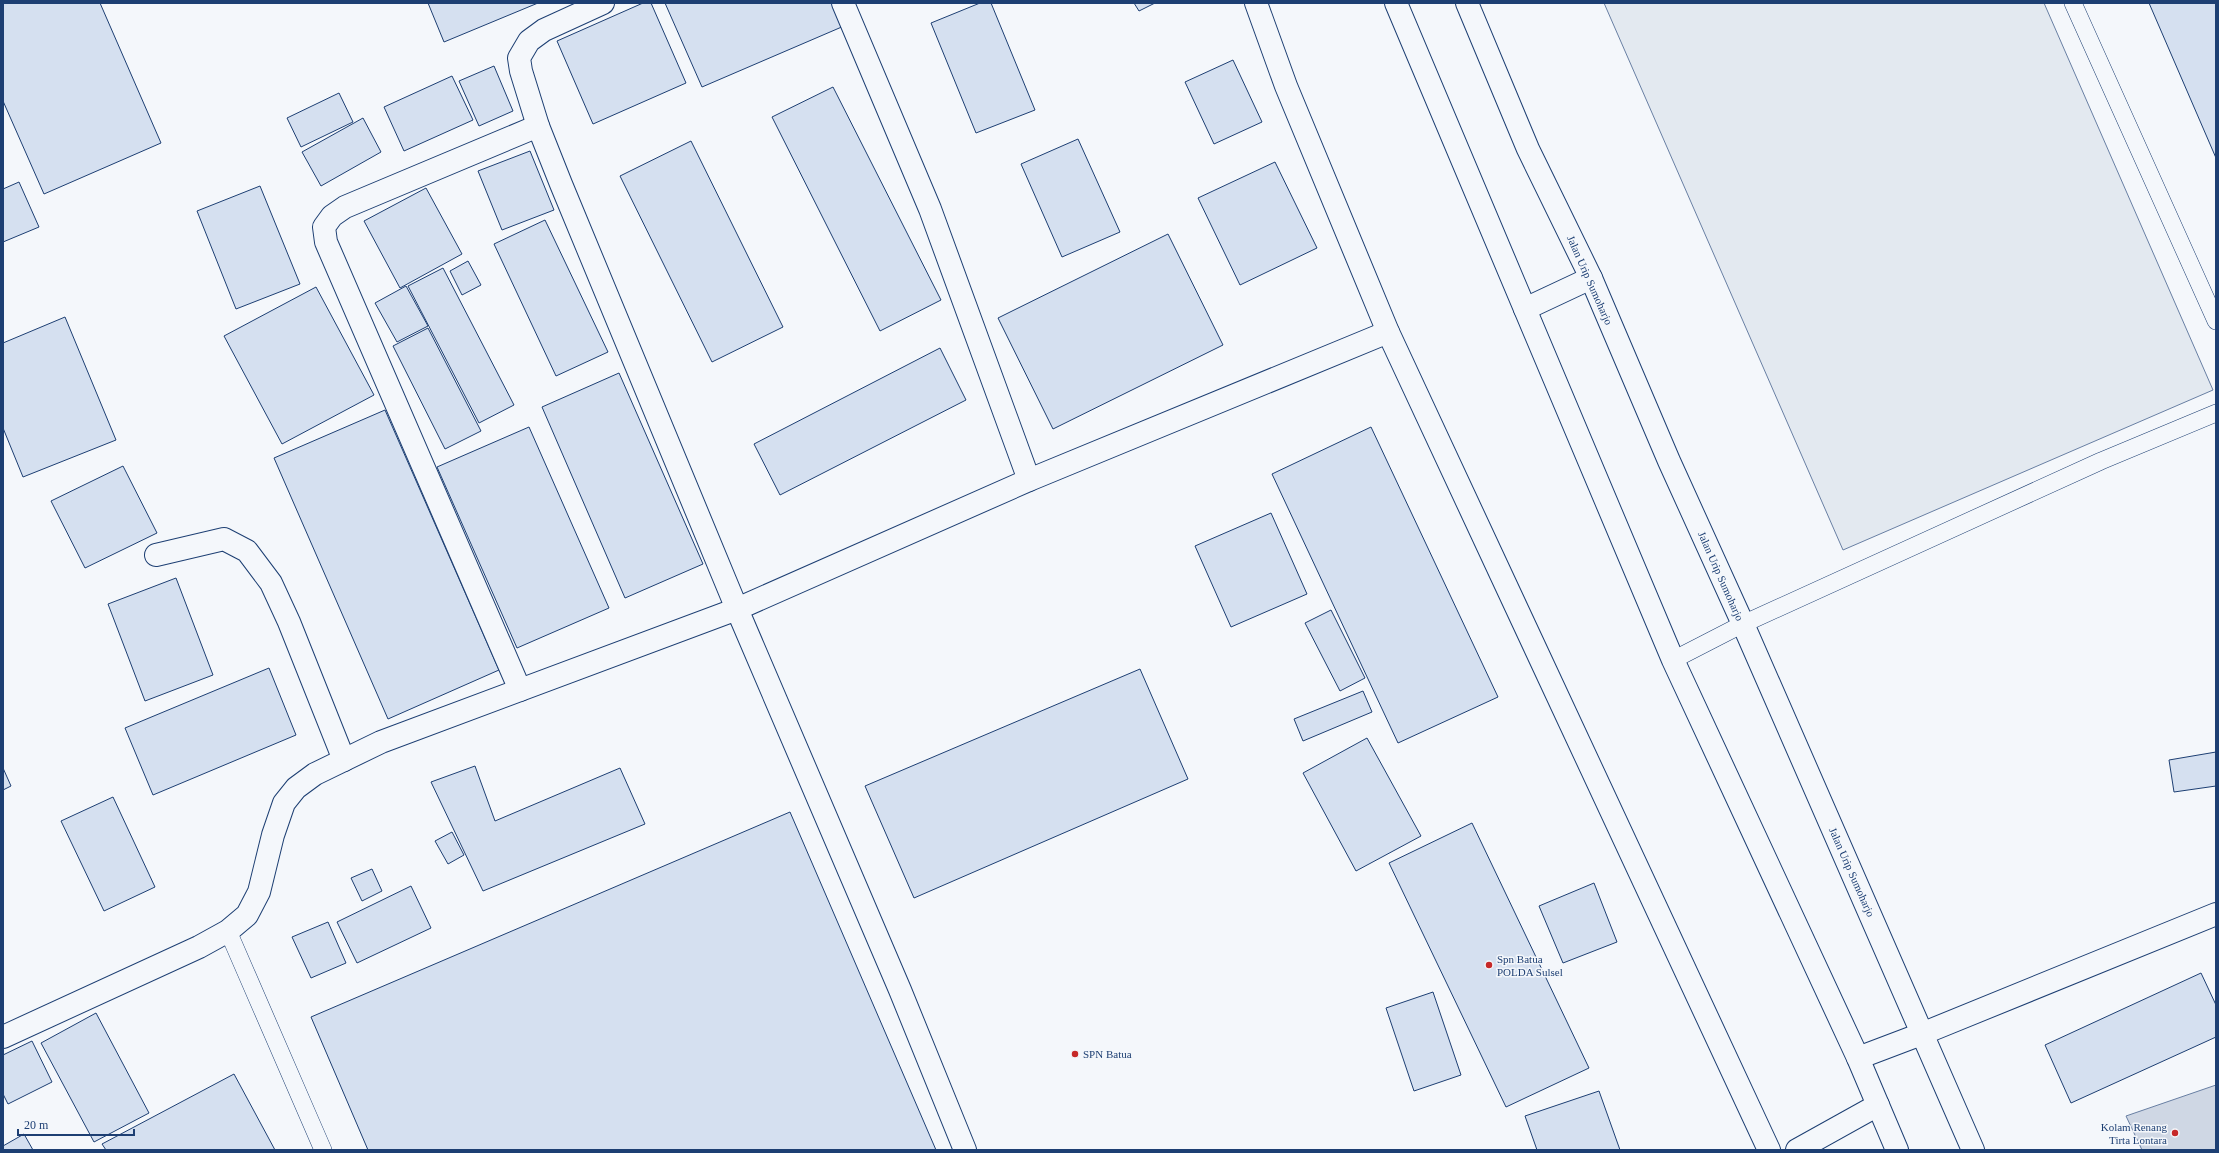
<svg xmlns="http://www.w3.org/2000/svg" width="2219" height="1153" viewBox="0 0 2219 1153" font-family="'Times New Roman',serif">
<style>
.green{fill:#e3e9f0;stroke:#687fa3}
.water{fill:#cfd7e4;stroke:#687fa3}
.building{fill:#d5e0f0;stroke:#1d3f73}
.lines{fill:none;stroke-linecap:round;stroke-linejoin:round}
.lane-casing{stroke:#1d3f73;stroke-width:18}
.street-casing{stroke:#1d3f73;stroke-width:24}
.highway-casing{stroke:#1d3f73;stroke-width:24}
.lane{stroke:#f4f7fb;stroke-width:17}
.street{stroke:#f4f7fb;stroke-width:22}
.highway{stroke:#f4f7fb;stroke-width:22}
.poi-dot{fill:#c62828;stroke:#f4f7fb;stroke-width:1.5}
.labels{text-anchor:middle;dominant-baseline:central;stroke-width:3;stroke-linejoin:round;paint-order:stroke}
.street-label{font-size:11px;fill:#1d3f73;stroke:#f4f7fb}
.poi-label{font-size:11px;fill:#1d3f73;stroke:#f4f7fb;text-anchor:start}
</style>
<rect width="100%" height="100%" fill="#f4f7fb"/>
<path class="green" d="M1604 3H2044L2213 390 1843 550Z"/>
<path class="water" d="M2216 1085V1150H2142L2126 1116Z"/>
<g class="building">
<path d="M3 3H100L161 143 44 194 3 101Z"/>
<path d="M428 3H538L444 42Z"/>
<path d="M643 3H651L686 83 593 124 557 41Z"/>
<path d="M665 3H834L844 26 702 87Z"/>
<path d="M980 3H991L1035 110 976 133 931 23Z"/>
<path d="M1134 3H1155L1139 11Z"/>
<path d="M2149 3H2216V158Z"/>
<path d="M1233 60 1262 122 1214 144 1185 82Z"/>
<path d="M494 66 513 111 479 126 459 81Z"/>
<path d="M452 76 473 120 404 151 384 107Z"/>
<path d="M833 87 941 300 880 331 772 117Z"/>
<path d="M339 93 353 122 301 147 287 118Z"/>
<path d="M363 118 381 152 321 186 302 152Z"/>
<path d="M1078 139 1120 232 1062 257 1021 164Z"/>
<path d="M691 141 783 327 712 362 620 176Z"/>
<path d="M530 151 554 210 502 230 478 171Z"/>
<path d="M1275 162 1317 248 1240 285 1198 198Z"/>
<path d="M19 182 39 227 3 242V189Z"/>
<path d="M260 186 300 284 236 309 197 211Z"/>
<path d="M426 188 462 254 400 288 364 221Z"/>
<path d="M545 220 608 352 556 376 494 244Z"/>
<path d="M1168 234 1223 345 1053 429 998 318Z"/>
<path d="M468 261 481 285 462 295 450 271Z"/>
<path d="M443 268 514 405 479 423 408 286Z"/>
<path d="M406 286 428 326 397 342 375 303Z"/>
<path d="M316 287 374 395 282 444 224 336Z"/>
<path d="M65 317 116 440 23 477 3 428V343Z"/>
<path d="M428 328 481 431 445 449 393 346Z"/>
<path d="M940 348 966 400 780 495 754 444Z"/>
<path d="M619 373 703 564 625 598 542 407Z"/>
<path d="M385 410 499 670 388 719 274 458Z"/>
<path d="M529 427 609 608 517 648 437 467Z"/>
<path d="M1371 427 1498 697 1398 743 1272 474Z"/>
<path d="M123 466 157 533 85 568 51 501Z"/>
<path d="M1271 513 1307 594 1231 627 1195 546Z"/>
<path d="M176 578 213 675 145 701 108 604Z"/>
<path d="M1331 610 1365 678 1340 691 1305 623Z"/>
<path d="M269 668 296 735 153 795 125 728Z"/>
<path d="M1140 669 1188 779 914 898 865 786Z"/>
<path d="M1363 691 1372 712 1303 741 1294 719Z"/>
<path d="M1367 738 1421 836 1356 871 1303 773Z"/>
<path d="M2216 752V786L2174 792 2169 760Z"/>
<path d="M475 766 495 821 620 768 645 824 483 891 431 782Z"/>
<path d="M3 768 11 786 3 790Z"/>
<path d="M113 797 155 887 104 911 61 821Z"/>
<path d="M790 812 936 1150H368L311 1017Z"/>
<path d="M1472 823 1589 1068 1506 1107 1389 863Z"/>
<path d="M452 832 464 855 448 864 435 841Z"/>
<path d="M372 869 382 891 362 901 351 878Z"/>
<path d="M1594 883 1617 942 1563 963 1539 906Z"/>
<path d="M411 886 431 928 357 963 337 922Z"/>
<path d="M328 922 346 963 311 978 292 937Z"/>
<path d="M2201 973 2216 1005V1037L2071 1103 2045 1045Z"/>
<path d="M1433 992 1461 1075 1414 1091 1386 1008Z"/>
<path d="M96 1013 149 1113 94 1142 41 1043Z"/>
<path d="M32 1041 52 1082 8 1104 3 1094V1055Z"/>
<path d="M234 1074 275 1150H106L102 1144Z"/>
<path d="M1599 1091 1620 1150H1537L1525 1116Z"/>
<path d="M24 1134 33 1150H3V1146Z"/>
</g>
<g class="lines">
<g class="lane-casing">
<g id="lane">
<path d="M2073 3 2216 321"/>
<path d="M1673 660 1743 624 2101 461 2216 413"/>
<path d="M228 931 323 1150"/>
</g>
</g>
<g class="street-casing">
<g id="street">
<path d="M603 3 544 30 529 41 519 58 521 71 538 126 561 184 737 609 1029 480 1388 332"/>
<path d="M843 3 930 209 1029 480"/>
<path d="M1256 3 1286 86 1388 332 1769 1150"/>
<path d="M156 555 224 539 247 551 271 583 289 622 344 760"/>
<path d="M520 690 326 242 324 227 332 216 345 207 538 126"/>
<path d="M3 1037 199 947 228 931 247 915 259 892 273 835 284 803 296 788 315 774 381 742 737 609 900 990 965 1150"/>
<path d="M1858 1058 1924 1033 2216 914"/>
<path d="M1797 1150 1878 1105"/>
</g>
</g>
<g class="highway-casing">
<g id="highway">
<path d="M1396 3 1673 660 1858 1058 1897 1150"/>
<path d="M1467 3 1528 149 1591 278 1669 461 1743 624 1973 1150"/>
<path d="M1525 309 1591 278"/>
</g>
</g>
<use href="#lane" class="lane"/>
<use href="#street" class="street"/>
<use href="#highway" class="highway"/>
</g>
<g class="poi-dot">
<circle cx="1489" cy="965" r="4"/>
<circle cx="1075" cy="1054" r="4"/>
<circle cx="2175" cy="1133" r="4"/>
</g>
<g class="labels">
<g class="street-label">
<text transform="translate(1590 280) rotate(66)">Jalan Urip Sumoharjo</text>
<text transform="translate(1721 576) rotate(66)">Jalan Urip Sumoharjo</text>
<text transform="translate(1852 872) rotate(66)">Jalan Urip Sumoharjo</text>
</g>
<g class="poi-label">
<text x="1497" y="959">Spn Batua<tspan x="1497" dy="13">POLDA Sulsel</tspan></text>
<text x="1083" y="1054">SPN Batua</text>
<text x="2167" y="1127" text-anchor="end">Kolam Renang<tspan x="2167" dy="13">Tirta Lontara</tspan></text>
</g>
</g>
<rect width="2219" height="1153" fill="none" stroke="#1d3f73" stroke-width="8"/>
<path d="M18 1129v6h116v-6" fill="none" stroke="#1d3f73" stroke-width="2"/>
<text x="24" y="1129" font-size="12" fill="#1d3f73" stroke="#f4f7fb" stroke-width="3" paint-order="stroke">20 m</text>
</svg>
